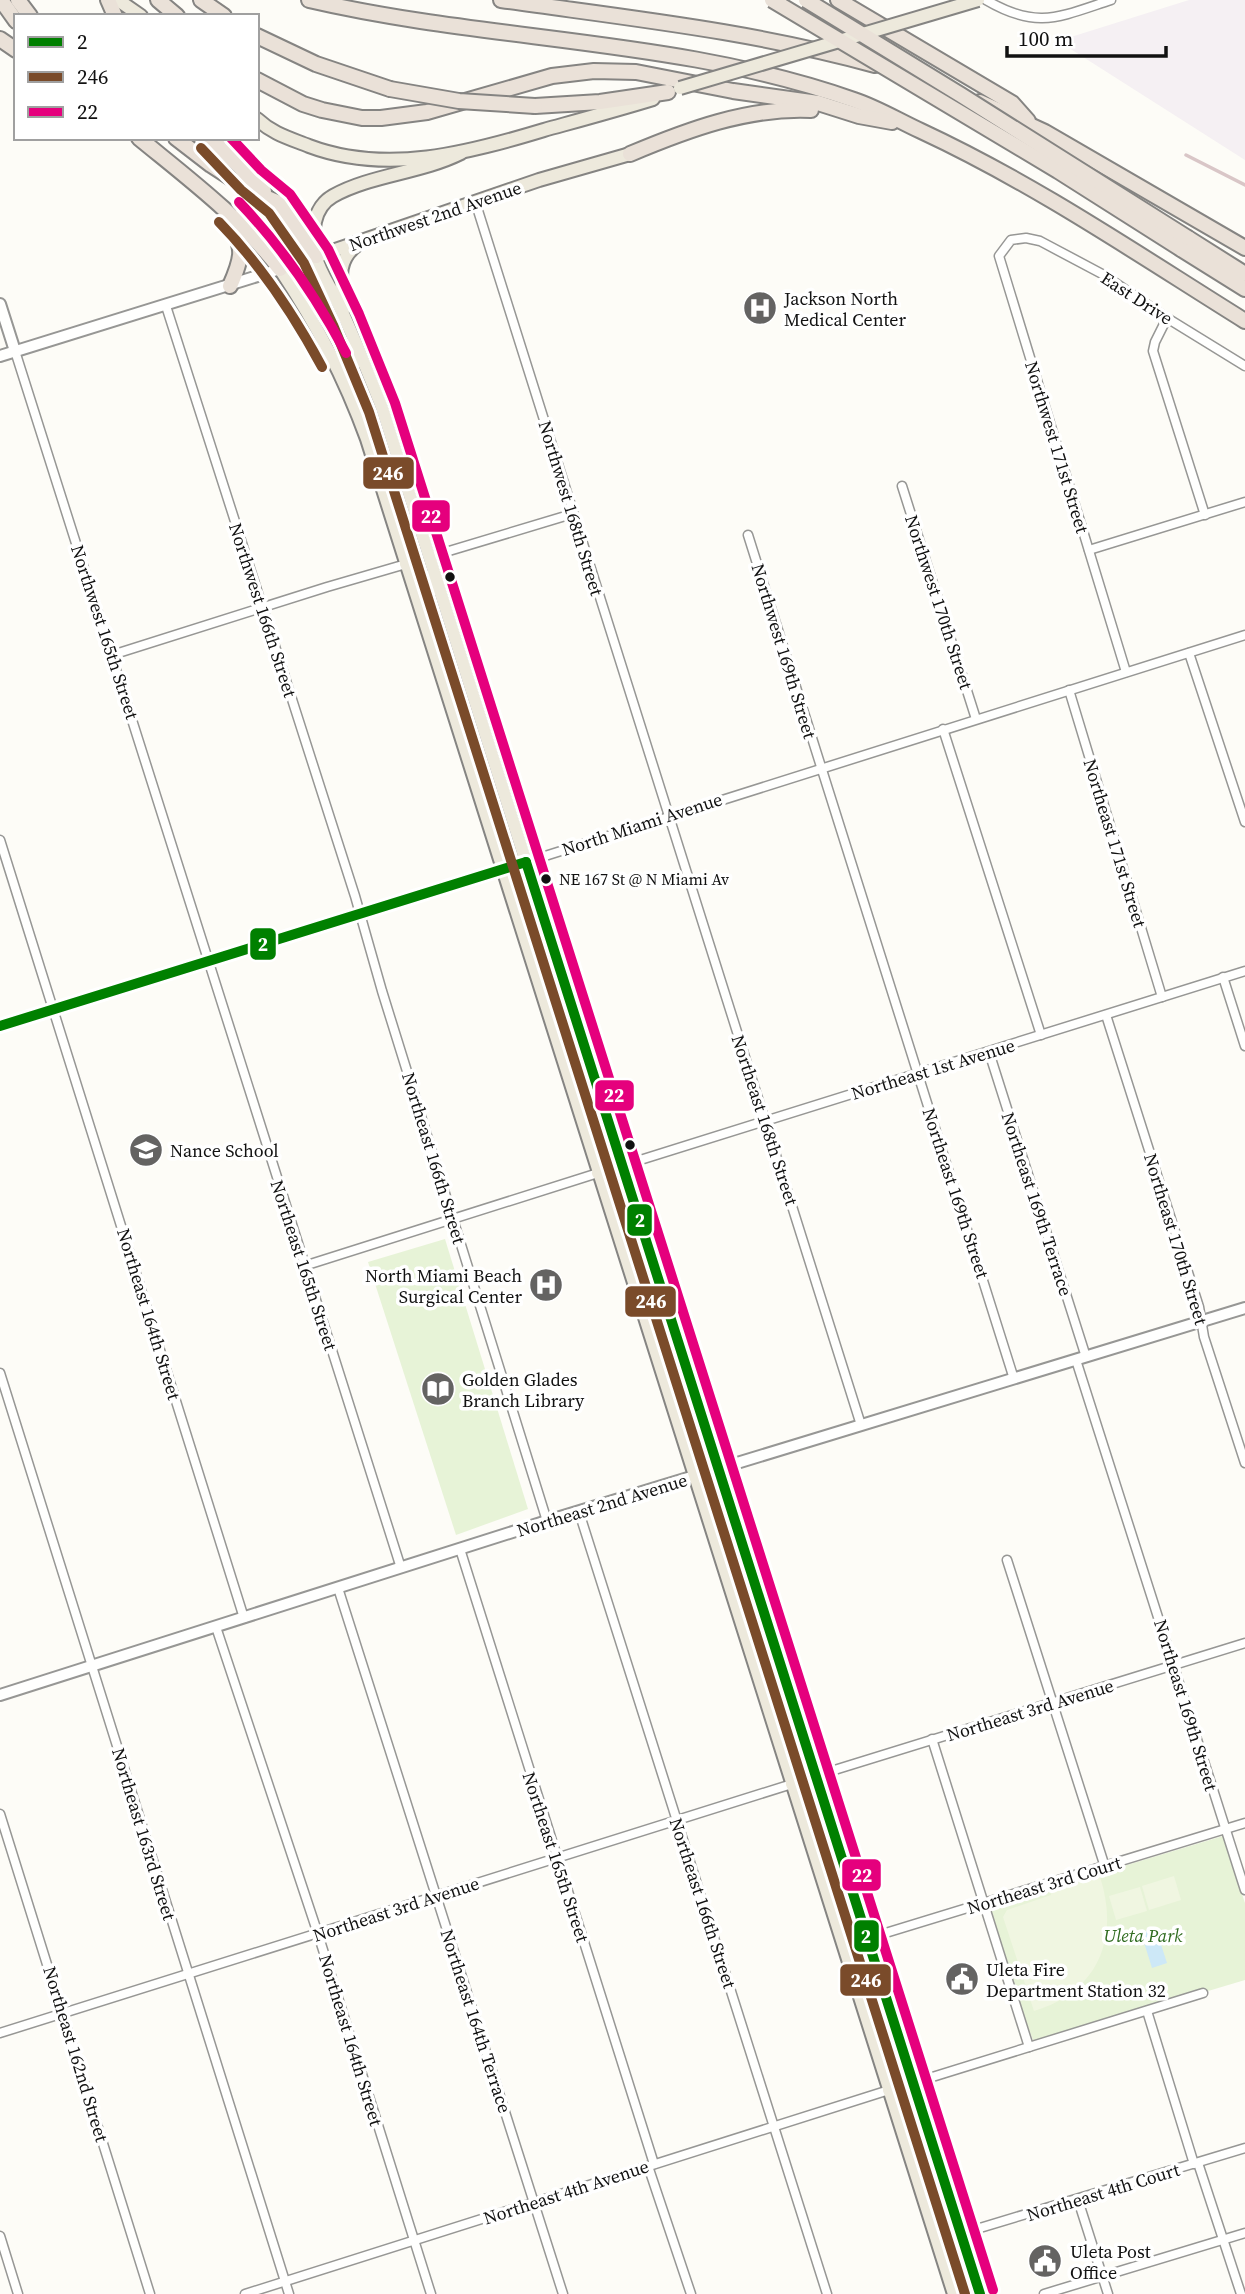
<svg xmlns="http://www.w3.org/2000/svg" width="1245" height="2294" viewBox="0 0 1245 2294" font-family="'Source Serif 4',serif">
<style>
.industrial{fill:#f5f0f3}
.green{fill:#e7f3d7}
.pitch{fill:#f0f6e1}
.water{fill:#cde8f7}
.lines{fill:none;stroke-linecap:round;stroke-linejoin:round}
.minor-casing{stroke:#979795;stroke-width:11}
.tertiary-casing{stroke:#979795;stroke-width:14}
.primary-casing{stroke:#858482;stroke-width:16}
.motorway-casing{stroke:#858482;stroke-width:18}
.minor{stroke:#fffffe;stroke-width:8}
.tertiary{stroke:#fffffe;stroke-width:10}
.primary{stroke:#ede9dc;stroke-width:12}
.motorway{stroke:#eae1d8;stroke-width:14}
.rail{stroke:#d9c6c7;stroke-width:3.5}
.primary-bridge-casing{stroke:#858482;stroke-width:16;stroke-linecap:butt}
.motorway-bridge-casing{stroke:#858482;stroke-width:18;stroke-linecap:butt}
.primary-bridge{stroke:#ede9dc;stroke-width:12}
.motorway-bridge{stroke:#eae1d8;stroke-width:14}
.bus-1-casing{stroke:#fff;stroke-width:16}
.bus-2-casing{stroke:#fff;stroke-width:16}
.bus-3-casing{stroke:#fff;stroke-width:16}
.bus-1{stroke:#008000;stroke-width:10}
.bus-2{stroke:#7a4b2a;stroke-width:10}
.bus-3{stroke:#e5007d;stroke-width:10}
.bus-dot{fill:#111;stroke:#fff;stroke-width:2.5}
.labels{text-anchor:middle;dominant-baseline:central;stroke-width:7;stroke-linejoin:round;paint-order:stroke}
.bus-label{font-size:16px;fill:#111;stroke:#fff;text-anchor:start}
.street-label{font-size:18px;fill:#111;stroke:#fff}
.poi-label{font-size:18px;fill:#111;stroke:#fff;text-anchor:start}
.park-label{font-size:18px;font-style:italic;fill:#2f6b1f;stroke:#fff}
.line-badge{stroke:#fff;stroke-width:2.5}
.badge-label{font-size:19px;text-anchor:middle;font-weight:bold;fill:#fff}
</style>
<rect width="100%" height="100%" fill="#fdfcf7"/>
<path class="industrial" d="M1189 0H1245V160L1058 41Z"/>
<g class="green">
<path d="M445 1239 528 1509 456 1535 368 1262Z"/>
<path d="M1223 1836 1245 1903V1980L1034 2043 985 1908Z"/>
</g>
<g class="pitch">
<path d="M1174 1876 1181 1900 1149 1910 1142 1886Z"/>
<path d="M1100 1877C1120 1938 1098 1992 1034 2011L1003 1917 1007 1910 1051 1895 1050 1891Z"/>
<path d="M1140 1887 1147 1911 1116 1920 1109 1896Z"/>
</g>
<path class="water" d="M1156 1929 1167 1963 1152 1968 1141 1933Z"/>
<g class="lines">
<g class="minor-casing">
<g id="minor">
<path d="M986 0C1037 30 1059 17 1111 0"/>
<path d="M475 201 861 1425"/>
<path d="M166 306 355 896 382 991 547 1521"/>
<path d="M1167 318 1155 342 1153 351 1205 515"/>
<path d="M15 351 401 1568"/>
<path d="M902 486 976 719"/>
<path d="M748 535 1014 1379"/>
<path d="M1089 550 1245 502"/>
<path d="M429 557 572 514"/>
<path d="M1189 653 1245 822"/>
<path d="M112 655 327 587 406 564"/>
<path d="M1126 672 999 256 1011 240 1026 238 1040 241 1104 275 1167 318 1245 366"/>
<path d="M1069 690 1162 997"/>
<path d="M943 729 1041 1035"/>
<path d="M0 840 244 1618"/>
<path d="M526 862 1245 635"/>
<path d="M1223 977 1245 1046"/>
<path d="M1106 1015 1199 1307 1204 1337 1245 1463"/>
<path d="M989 1052 1086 1357"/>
<path d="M621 1166 1245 971"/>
<path d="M304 1266 598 1173"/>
<path d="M1076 1360 1245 1890"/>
<path d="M0 1373 289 2294"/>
<path d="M579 1512 827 2294"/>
<path d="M460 1549 654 2164"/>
<path d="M1007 1560 1105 1867"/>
<path d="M338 1588 563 2294"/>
<path d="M216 1627 318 1934 431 2294"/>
<path d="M932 1739 1029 2047"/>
<path d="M815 1776 1245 1643"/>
<path d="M0 1814 150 2294"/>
<path d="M843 1946 1245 1823"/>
<path d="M1147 2011 1194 2164"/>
<path d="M0 2033 792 1784"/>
<path d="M913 2083 1203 1993"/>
<path d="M1198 2163 1241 2294"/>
<path d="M648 2166 691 2294"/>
<path d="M1078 2200 1108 2294"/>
<path d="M960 2234 1245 2148"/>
<path d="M0 2236 18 2294"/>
<path d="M245 2294 889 2090"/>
<path d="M1044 2294 1245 2233"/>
</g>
</g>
<g class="tertiary-casing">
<g id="tertiary">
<path d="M0 304 15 351"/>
<path d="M0 356 280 269"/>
<path d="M0 1026 526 862"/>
<path d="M0 1695 547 1521 1245 1308"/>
</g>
</g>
<g class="primary-casing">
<g id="primary">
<path d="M118 0 141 16"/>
<path d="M257 119C273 134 289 138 309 146 386 175 468 153 544 130 580 120 617 110 653 99"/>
<path d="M461 153C421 173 370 175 333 196 312 208 312 233 315 254 318 270 331 288 338 303 354 337 368 372 382 407L980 2294"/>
<path d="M280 269C317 325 344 376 367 439L954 2294"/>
<path d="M280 269 539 180 630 154"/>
<path d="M293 280 308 294 357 362"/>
<path d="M344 308C342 284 334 262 357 245"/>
<path d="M406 564 423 575 439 590"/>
<path d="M591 1145C600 1154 608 1164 621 1166"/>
<path d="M598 1173 614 1181 629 1198"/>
<path d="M784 1747 802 1772 815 1776"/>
<path d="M792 1784 806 1790 822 1807"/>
<path d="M880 2054 898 2076 913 2083"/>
<path d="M889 2090C903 2091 910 2102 920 2112"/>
</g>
</g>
<g class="motorway-casing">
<g id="motorway">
<path d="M1 0 16 21"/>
<path d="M18 0 30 16"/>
<path d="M108 0 115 16"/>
<path d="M158 0 177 16"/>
<path d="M201 0 224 16"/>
<path d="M309 0C489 42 679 38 854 100 878 108 899 121 921 131 1035 184 1139 255 1245 321"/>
<path d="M501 0C627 18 752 31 875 65"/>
<path d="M838 0 1012 103 1028 121"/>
<path d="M257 36 316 64 390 89"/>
<path d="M0 39 16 50"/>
<path d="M257 80 303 104 322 110 362 118H381L427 112 552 76 594 71 636 72 733 91 818 103 859 116 892 122"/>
<path d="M980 102 1045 132 1245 248"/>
<path d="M535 106 600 102 668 92"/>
<path d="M139 138C189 179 240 217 280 269"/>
<path d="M176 138 211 165 251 191 279 203 316 256"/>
<path d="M211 138 264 191"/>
<path d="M630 154C687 130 748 107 811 110"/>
<path d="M239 217C265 230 289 247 316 256"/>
<path d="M1188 238 1245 274"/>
<path d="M1181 249 1245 289"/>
<path d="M230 286C245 252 242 250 230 217"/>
</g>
</g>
<use href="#minor" class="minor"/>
<use href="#tertiary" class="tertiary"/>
<use href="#primary" class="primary"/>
<use href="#motorway" class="motorway"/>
<path class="rail" d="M1186 155 1245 185"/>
<g class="primary-bridge-casing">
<path id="primary-bridge" d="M680 88 978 0"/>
</g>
<g class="motorway-bridge-casing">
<g id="motorway-bridge">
<path d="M772 0 1058 171 1181 249"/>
<path d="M806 0 961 95 1188 238"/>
<path d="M390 89 459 101 535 106"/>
</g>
</g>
<use href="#primary-bridge" class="primary-bridge"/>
<use href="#motorway-bridge" class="motorway-bridge"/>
<g class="bus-1-casing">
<g id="bus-1">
<path d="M526 862 980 2294"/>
<path d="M0 1026 526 862"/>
</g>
</g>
<g class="bus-2-casing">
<g id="bus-2">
<path d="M201 148 241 190 269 213 304 263 333 325 369 412 965 2294"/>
<path d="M219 222C261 265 293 313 322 367"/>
</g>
</g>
<g class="bus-3-casing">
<g id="bus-3">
<path d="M231 138 261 170 290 194 328 249 359 314 395 403 993 2290"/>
<path d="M239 202C283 248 317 298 346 353"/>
</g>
</g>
<use href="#bus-1" class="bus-1"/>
<use href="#bus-2" class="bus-2"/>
<use href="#bus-3" class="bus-3"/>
</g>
<defs>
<g id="hospital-disc" transform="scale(1.75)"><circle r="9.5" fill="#646362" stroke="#fff"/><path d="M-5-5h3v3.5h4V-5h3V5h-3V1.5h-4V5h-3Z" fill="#fff"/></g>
<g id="school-disc" transform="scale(1.75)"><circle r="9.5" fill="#646362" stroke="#fff"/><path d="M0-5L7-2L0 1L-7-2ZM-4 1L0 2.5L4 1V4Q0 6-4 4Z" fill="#fff"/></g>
<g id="library-disc" transform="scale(1.75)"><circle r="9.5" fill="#646362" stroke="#fff"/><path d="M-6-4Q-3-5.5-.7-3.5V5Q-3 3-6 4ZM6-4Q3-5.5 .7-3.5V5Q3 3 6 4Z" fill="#fff"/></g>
<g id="civic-disc" transform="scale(1.75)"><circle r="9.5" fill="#646362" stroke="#fff"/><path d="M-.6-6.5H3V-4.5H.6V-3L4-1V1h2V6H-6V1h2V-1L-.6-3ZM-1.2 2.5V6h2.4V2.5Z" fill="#fff"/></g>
</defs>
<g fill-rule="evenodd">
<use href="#hospital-disc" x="760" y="308"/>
<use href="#school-disc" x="146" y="1150"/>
<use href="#hospital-disc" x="546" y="1285"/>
<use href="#library-disc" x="438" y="1389"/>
<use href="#civic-disc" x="962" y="1979"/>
<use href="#civic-disc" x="1045" y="2261"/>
</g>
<g class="bus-dot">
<circle cx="450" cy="577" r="6"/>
<circle cx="546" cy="879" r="6"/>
<circle cx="630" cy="1145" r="6"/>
</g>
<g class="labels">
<g class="bus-label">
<text x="559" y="879">NE 167 St @ N Miami Av</text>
</g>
<g class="street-label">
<text transform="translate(435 216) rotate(-19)">Northwest 2nd Avenue</text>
<text transform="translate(1137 298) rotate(33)">East Drive</text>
<text transform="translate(1057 447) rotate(73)">Northwest 171st Street</text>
<text transform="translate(571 508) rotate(73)">Northwest 168th Street</text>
<text transform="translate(939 602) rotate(72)">Northwest 170th Street</text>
<text transform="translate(263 610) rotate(72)">Northwest 166th Street</text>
<text transform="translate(105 632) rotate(72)">Northwest 165th Street</text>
<text transform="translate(784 651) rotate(73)">Northwest 169th Street</text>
<text transform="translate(642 824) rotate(-18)">North Miami Avenue</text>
<text transform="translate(1115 843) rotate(73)">Northeast 171st Street</text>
<text transform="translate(933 1069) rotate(-17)">Northeast 1st Avenue</text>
<text transform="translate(765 1120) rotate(72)">Northeast 168th Street</text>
<text transform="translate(434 1158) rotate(73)">Northeast 166th Street</text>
<text transform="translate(956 1193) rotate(72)">Northeast 169th Street</text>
<text transform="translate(1037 1204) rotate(72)">Northeast 169th Terrace</text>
<text transform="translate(1176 1239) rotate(73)">Northeast 170th Street</text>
<text transform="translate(304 1265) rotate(72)">Northeast 165th Street</text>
<text transform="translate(149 1314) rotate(73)">Northeast 164th Street</text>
<text transform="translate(602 1505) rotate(-17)">Northeast 2nd Avenue</text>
<text transform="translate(1186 1705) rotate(73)">Northeast 169th Street</text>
<text transform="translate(1030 1710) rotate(-17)">Northeast 3rd Avenue</text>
<text transform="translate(144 1834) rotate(73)">Northeast 163rd Street</text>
<text transform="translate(556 1857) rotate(72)">Northeast 165th Street</text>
<text transform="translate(1044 1885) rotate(-17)">Northeast 3rd Court</text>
<text transform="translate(703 1903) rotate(72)">Northeast 166th Street</text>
<text transform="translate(396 1909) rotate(-18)">Northeast 3rd Avenue</text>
<text transform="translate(476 2021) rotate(72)">Northeast 164th Terrace</text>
<text transform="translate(351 2040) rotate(73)">Northeast 164th Street</text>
<text transform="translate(76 2054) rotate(73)">Northeast 162nd Street</text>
<text transform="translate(566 2192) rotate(-18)">Northeast 4th Avenue</text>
<text transform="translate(1103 2192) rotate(-17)">Northeast 4th Court</text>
</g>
<g class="poi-label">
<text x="784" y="298">Jackson North<tspan x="784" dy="21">Medical Center</tspan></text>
<text x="170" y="1150">Nance School</text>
<text x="522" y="1275" text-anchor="end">North Miami Beach<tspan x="522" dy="21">Surgical Center</tspan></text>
<text x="462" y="1379">Golden Glades<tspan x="462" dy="21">Branch Library</tspan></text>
<text x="986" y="1969">Uleta Fire<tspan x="986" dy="21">Department Station 32</tspan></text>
<text x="1070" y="2251">Uleta Post<tspan x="1070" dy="21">Office</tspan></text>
</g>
<g class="park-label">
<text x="1143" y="1935">Uleta Park</text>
</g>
</g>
<g class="line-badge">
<rect x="362" y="456" width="53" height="34" rx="7" fill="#7a4b2a"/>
<rect x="411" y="499" width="40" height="34" rx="7" fill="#e5007d"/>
<rect x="249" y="927" width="28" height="34" rx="7" fill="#008000"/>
<rect x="594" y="1079" width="41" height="33" rx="7" fill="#e5007d"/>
<rect x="626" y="1203" width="27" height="34" rx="7" fill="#008000"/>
<rect x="624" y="1285" width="53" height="33" rx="7" fill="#7a4b2a"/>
<rect x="841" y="1858" width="41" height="34" rx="7" fill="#e5007d"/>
<rect x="853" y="1919" width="27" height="34" rx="7" fill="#008000"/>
<rect x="839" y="1963" width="53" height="34" rx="7" fill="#7a4b2a"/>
</g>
<g class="badge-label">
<text x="388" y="480">246</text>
<text x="431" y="523">22</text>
<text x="263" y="951">2</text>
<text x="614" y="1102">22</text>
<text x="640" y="1227">2</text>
<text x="651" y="1308">246</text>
<text x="862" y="1882">22</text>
<text x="866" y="1943">2</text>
<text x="866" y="1987">246</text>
</g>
<rect x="14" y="14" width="245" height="126" fill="#ffffff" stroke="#a0a0a0" stroke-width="2"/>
<rect x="28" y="37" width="35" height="10" fill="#008000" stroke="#a0a0a0" stroke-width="2"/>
<text x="77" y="49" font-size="21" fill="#111111">2</text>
<rect x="28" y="72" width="35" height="10" fill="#7a4b2a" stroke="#a0a0a0" stroke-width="2"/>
<text x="77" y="84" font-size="21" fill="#111111">246</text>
<rect x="28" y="107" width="35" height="10" fill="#e5007d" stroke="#a0a0a0" stroke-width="2"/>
<text x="77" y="119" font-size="21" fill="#111111">22</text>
<path d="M1007 46v10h159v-10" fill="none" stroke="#111111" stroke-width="3.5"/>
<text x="1018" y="46" font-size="21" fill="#111111" stroke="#ffffff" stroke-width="5" paint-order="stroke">100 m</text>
</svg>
